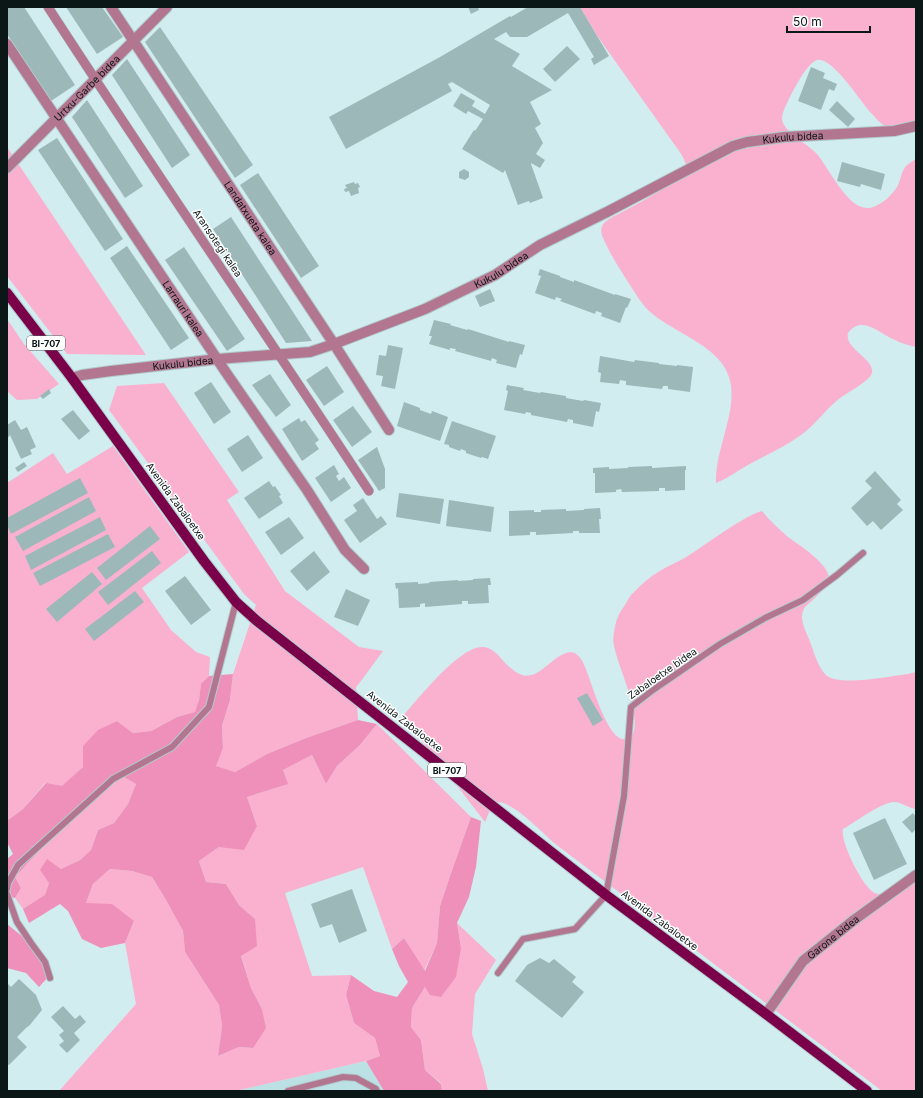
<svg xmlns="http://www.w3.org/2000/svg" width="923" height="1098" viewBox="0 0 923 1098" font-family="Inter,sans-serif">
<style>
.built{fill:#bce1e4}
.green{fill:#fab1cf}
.forest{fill:#ef90ba}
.building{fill:#9db8b9}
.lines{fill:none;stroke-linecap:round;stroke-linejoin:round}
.service-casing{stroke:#b1cbcc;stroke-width:8}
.pedestrian-casing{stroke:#b1cbcc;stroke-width:10}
.minor-casing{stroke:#b1cbcc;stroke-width:12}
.primary-casing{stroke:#b1cbcc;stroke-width:12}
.service{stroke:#b37690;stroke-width:6}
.pedestrian{stroke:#b37690;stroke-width:9}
.minor{stroke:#b37690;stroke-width:10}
.primary{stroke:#790049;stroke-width:10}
.labels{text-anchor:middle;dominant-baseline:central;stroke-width:3;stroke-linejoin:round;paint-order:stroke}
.shield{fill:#fff;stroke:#545c5c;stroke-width:1}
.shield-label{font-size:9px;font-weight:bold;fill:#0b1616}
.street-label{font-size:10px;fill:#0b1616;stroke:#fff}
</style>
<rect width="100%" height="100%" fill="#d1edef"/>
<path class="built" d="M366 1061 384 1091H235Z"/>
<g class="green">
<path d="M580 7H916V130C908 130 895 131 889 128 881 125 876 118 870 112 861 102 832 56 817 60 806 63 789 98 784 110 782 115 781 120 784 125 791 136 806 143 816 153 829 167 847 210 869 208 880 207 895 193 899 183 901 177 902 171 906 166 909 163 913 161 916 159V347C909 345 902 344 895 340 880 334 862 314 848 333 844 349 875 359 872 373 869 382 846 393 839 399 825 410 815 425 801 435 785 447 766 455 748 465 737 471 728 478 716 483 715 450 735 418 731 385 726 346 673 334 648 310 641 303 635 293 630 285 621 271 611 256 604 240 602 236 600 231 602 226 606 219 615 216 622 212 636 205 650 197 664 188 670 185 678 182 682 176 683 175 685 170 686 168 687 161 678 149 674 144L598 37Z"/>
<path d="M7 147 146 355 67 354 7 276Z"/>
<path d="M7 319 24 344 59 384 37 399 17 400 7 391Z"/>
<path d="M164 383 239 492 227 500 285 591 359 647 383 651 361 681 356 687 358 720 306 738 267 754 235 772 215 766 223 748 222 726 230 700 233 674 256 605 244 594 109 410 117 386Z"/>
<path d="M113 446 189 552 142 588 171 630 196 652 210 657 209 676 201 685 199 700 196 712 177 717 151 731 133 733 117 721 83 746V767L62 787 45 783 23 809 8 820 7 827V483L53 453 67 474Z"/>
<path d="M762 511C770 521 779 529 788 537 799 545 831 565 829 580 828 588 811 601 805 607 798 617 805 629 809 639 813 649 818 668 826 675 838 687 891 676 908 674L916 672V809C908 808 901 802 895 802 883 801 854 823 843 829 840 842 862 885 873 892 876 894 878 894 882 894L916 876V1091H882L554 843C544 834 508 797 496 803 490 807 488 816 485 822L403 716C418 699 461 644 484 647 493 648 500 657 506 664 513 670 521 678 531 675 547 672 567 638 581 659 590 671 607 750 629 738 647 727 618 666 615 650 613 643 613 638 614 632 616 622 617 616 623 608 626 604 628 599 631 595 639 587 648 578 658 572 669 565 683 560 694 552 707 543 720 534 734 525 743 520 751 514 762 511Z"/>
<path d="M377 724 471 817 450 876 440 906 437 943 424 971 404 938 392 949 363 867 285 893 312 976 351 975 346 995 354 1023 375 1038 380 1056 366 1061 235 1091H59L136 1004 125 943 134 921 86 903 93 884 110 869 132 871 152 877 166 900 183 931 185 952 219 1005 222 1026 218 1056 239 1047 253 1048 262 1009 251 988 241 955 255 919 239 905 226 884 206 882 199 861 219 847 257 826 247 797 287 784 283 770 312 755 326 784 337 766 360 745Z"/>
<path d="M117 773 136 784 128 804 114 823 98 830 91 850 80 860 61 869 47 860 49 883 45 896 23 909 15 898 21 888 15 877 90 796Z"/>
<path d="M457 923 496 960 475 994 472 1034 483 1069 488 1091H442L441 1083 425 1070 421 1040 411 1027 412 1008 425 987 461 948Z"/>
</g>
<g class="forest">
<path d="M233 674 230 700 222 726 223 748 216 766 235 772 267 754 306 738 358 720 377 724 360 745 337 766 326 784 312 755 283 770 288 784 247 797 257 826 244 850 219 847 199 861 206 882 226 884 239 905 255 919 257 946 241 956 251 988 262 1009 266 1028 253 1048 239 1047 218 1056 222 1026 219 1005 185 952 183 931 166 900 152 877 132 871 110 869 93 884 86 903 112 904 134 921 125 943 101 948 82 939 68 911 60 904 29 923 23 909 45 895 49 883 40 870 47 859 61 869 80 860 91 850 98 830 114 823 128 804 136 784 117 773 90 796 15 877 21 888 15 898 7 896V859L13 854 7 842 8 820 23 809 46 783 62 786 83 767V746L98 730 117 721 133 733 151 731 177 717 195 712 199 700 201 684 209 676Z"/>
<path d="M471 817 481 821 476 867 469 897 457 923 461 948 456 977 441 997 430 995 425 987 412 1008 411 1027 421 1040 425 1070 441 1084 442 1091H384L366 1061 380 1056 375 1038 354 1023 346 995 351 975 374 991 397 997 408 982 399 966 392 949 404 938 425 971 437 943 440 906 450 876Z"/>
<path d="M7 924 39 950 51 974 39 987 26 973 7 968Z"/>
</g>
<g class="building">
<path d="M7 7H24L75 85 51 101 7 34Z"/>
<path d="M66 7H102L123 37 97 54Z"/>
<path d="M468 7H478L479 10 471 14Z"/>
<path d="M528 7H580L609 56 594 65 591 59 594 57 568 13 527 37H510L506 32 494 39 520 54 512 66 552 90 530 102 541 124 535 128 543 143 536 154 545 160 540 168 531 163V164L543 198 530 203 529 201 518 205 505 170 503 173 462 149 474 130 475 131 483 119 468 111 466 114 453 106 461 93 475 101 472 106 485 114 490 105 452 82 448 84 452 91 346 149 329 117 440 57 510 16 511 17Z"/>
<path d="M160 27 253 165 235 178 145 42Z"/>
<path d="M567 46 580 59 555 82 543 69Z"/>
<path d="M127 59 190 155 172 168 112 75Z"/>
<path d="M811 67 825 73 823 78 837 84 834 91 829 89 821 110 798 101Z"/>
<path d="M87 100 143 186 125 198 72 117Z"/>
<path d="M837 101 855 119 848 127 829 110Z"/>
<path d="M57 138 123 239 105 251 38 150Z"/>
<path d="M842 162 885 174 881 190 861 184 860 187 837 181Z"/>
<path d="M464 169 469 172V177L465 180 459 178V172Z"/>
<path d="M258 173 319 266 301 278 240 185Z"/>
<path d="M354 182 355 184 358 183 360 187 358 188 359 193 351 196 349 191 345 192 344 189 347 188 345 185Z"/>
<path d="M231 217 312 341 286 343 213 229Z"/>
<path d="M127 246 189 338 171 350 110 258Z"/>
<path d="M184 247 245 339 227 351 165 260Z"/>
<path d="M540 269 560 276V277L574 282V280L615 295V294L631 299 627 308 626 307 620 323 601 316 602 313 596 311 595 314 560 301 562 299 556 297 555 300 535 293 541 276 538 275Z"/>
<path d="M490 289 495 301 480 307 475 296Z"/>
<path d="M434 320 451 324 450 325 467 330 468 329 509 342V341L525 345 522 355 520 354 516 368 496 363 497 360 492 358 491 361 455 351 456 349 450 348V350L429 344 432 336H429Z"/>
<path d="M388 345 403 348 395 389 381 386 383 376 376 375 379 355 386 356Z"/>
<path d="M600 356 634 362 635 360 659 363V364L677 366V365L693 367 690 392 668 389V386H663L662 389 626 385V381L620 380 619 384 600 382 601 373 598 372Z"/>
<path d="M327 366 344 392 324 406 306 380Z"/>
<path d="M270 374 291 405 276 417 252 385Z"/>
<path d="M211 382 231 412 214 424 194 393Z"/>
<path d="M507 385 524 388 523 390 540 393 541 392 566 396V398L583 401 584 400 601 403 599 412 596 411 593 427 573 423V420L568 419 567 422 531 415V413L526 412 525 414 504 410 508 391 506 390Z"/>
<path d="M49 389 51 393 43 399 40 396Z"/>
<path d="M404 402 420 408V410L431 414 432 411 448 417 440 441 397 426Z"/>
<path d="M353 406 372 432 352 447 333 420Z"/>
<path d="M73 410 90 431 79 440 61 419Z"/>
<path d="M299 418 301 422 305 420 319 440 315 443 319 449 302 461 282 429Z"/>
<path d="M15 420 21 430 27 427 36 447 30 450 32 454 21 459 10 435 7 439V425Z"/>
<path d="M452 421 496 436 488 459 482 457 481 458 466 453V451L461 449 460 451 449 447V445L444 444Z"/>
<path d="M248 435 263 458 242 472 227 449Z"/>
<path d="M377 447 385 469V488L379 491 358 460Z"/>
<path d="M24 462 27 466 18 472 15 468Z"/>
<path d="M334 465 339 474 336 476 339 481 344 477 351 488 331 502 315 478Z"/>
<path d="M652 466V468L686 466V470H685V490L665 491V488H659V491L622 492 621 489 616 490V492L595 493V473H593V468L609 467V469L628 468V467Z"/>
<path d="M875 471 901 500 897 504 903 510 881 530 873 521 867 526 851 508 872 488 865 481Z"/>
<path d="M80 478 88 493 11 534 7 525V518Z"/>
<path d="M269 481 273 487 275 486 281 495 279 496 283 503 259 519 244 498Z"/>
<path d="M399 493 444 499 440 524 396 517Z"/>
<path d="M89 497 96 511 23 551 15 537Z"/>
<path d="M363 498 377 519 381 516 387 524 360 543 344 520 357 511 353 505Z"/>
<path d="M449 500 494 507 491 532 446 526Z"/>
<path d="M600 508 601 519H599L600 533H579V531H573V533L536 535V532H530V535L509 536V511L534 510V512H541V510L566 509V511L584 510V509Z"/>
<path d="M100 517 106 530 31 570 25 556Z"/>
<path d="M289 517 304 538 281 555 265 532Z"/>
<path d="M150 526 160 539 106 580 97 568Z"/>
<path d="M108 534 115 547 40 586 33 573Z"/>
<path d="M152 551 161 563 108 605 98 592Z"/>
<path d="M314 551 330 572 307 591 290 571Z"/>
<path d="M92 572 102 584 57 622 46 609Z"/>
<path d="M185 576 211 610 191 625 165 591Z"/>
<path d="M490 578 491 585H488L489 603 468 604V601H462V604L425 607V603L420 604V607L399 608 398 588 396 589 395 583 418 582V584L430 583 429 582 458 580V581L473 580V579Z"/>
<path d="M346 589 370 600 358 626 334 617Z"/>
<path d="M135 591 144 602 94 641 85 629Z"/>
<path d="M587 693 603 720 593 726 577 698Z"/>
<path d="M913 813 916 817V829L912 833 902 822Z"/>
<path d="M885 818 907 864 874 880 853 833Z"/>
<path d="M352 889 367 931 339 943 332 924 320 928 311 904Z"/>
<path d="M540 958 549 963 554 959 576 977 572 982 584 992 562 1018 515 981 527 965Z"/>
<path d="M19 979 36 995 42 1010 29 1026 27 1027 17 1037 27 1047 9 1065 7 1064V983L11 987Z"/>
<path d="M63 1006 75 1019 80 1015 86 1022 74 1033 80 1040 67 1053 59 1045 64 1041 59 1035 64 1031 51 1017Z"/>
</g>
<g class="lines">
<g class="service-casing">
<g id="service">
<path d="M7 889 8 883 18 865 113 779 172 747 209 707 236 602"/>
<path d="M7 894 17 922 31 943 45 962 50 978"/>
<path d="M498 973 523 939 575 929 606 895 624 796 631 707 653 690 720 644 765 618 803 600 837 575 863 553"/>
<path d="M288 1091 343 1077 356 1078 376 1089 377 1091"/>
</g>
</g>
<g class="pedestrian-casing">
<path id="pedestrian" d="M48 7C153 169 263 329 369 491"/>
</g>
<g class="minor-casing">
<g id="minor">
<path id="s1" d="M111 7 334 344 389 430"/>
<path id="s2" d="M7 44 225 371 307 490 345 550 364 569"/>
<path id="s3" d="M7 168 167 7"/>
<path id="s4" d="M72 378 82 375 111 371 218 359 310 352 334 344 425 309 495 275 540 245 607 212 733 146 747 142 784 137 894 131 916 126"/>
<path id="s5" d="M766 1014 803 961 854 920 916 875"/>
</g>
</g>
<g class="primary-casing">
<path id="primary" d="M7 293 72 378 204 561 236 602 257 621 606 895 766 1014 867 1091"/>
</g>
<use href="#service" class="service"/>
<use href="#pedestrian" class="pedestrian"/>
<use href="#minor" class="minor"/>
<use href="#primary" class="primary"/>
</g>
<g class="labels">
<g class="shield">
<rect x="27" y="336" width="38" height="14" rx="3"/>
<rect x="428" y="763" width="38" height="14" rx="3"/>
</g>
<g class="shield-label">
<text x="46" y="343">BI-707</text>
<text x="447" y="770">BI-707</text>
</g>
<g class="street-label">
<text stroke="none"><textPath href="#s3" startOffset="113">Urtxu-Garbe bidea</textPath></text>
<text stroke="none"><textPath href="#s4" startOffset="772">Kukulu bidea</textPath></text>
<text stroke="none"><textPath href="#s1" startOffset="253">Landatxueta kalea</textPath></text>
<text transform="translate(218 243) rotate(56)">Aransotegi kalea</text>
<text stroke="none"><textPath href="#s4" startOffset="448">Kukulu bidea</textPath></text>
<text stroke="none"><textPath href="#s2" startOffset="318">Larrauri kalea</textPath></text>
<text stroke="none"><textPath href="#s4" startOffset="112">Kukulu bidea</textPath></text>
<text transform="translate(176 501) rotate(54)">Avenida Zabaloetxe</text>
<text transform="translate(662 673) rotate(-35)">Zabaloetxe bidea</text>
<text transform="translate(405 721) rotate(38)">Avenida Zabaloetxe</text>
<text transform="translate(660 920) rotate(37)">Avenida Zabaloetxe</text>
<text stroke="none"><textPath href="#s5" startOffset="103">Garone bidea</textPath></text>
</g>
</g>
<rect width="923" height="1098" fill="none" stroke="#0b1616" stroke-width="16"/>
<path d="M787 26v6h83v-6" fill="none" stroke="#0b1616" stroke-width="2"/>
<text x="793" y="26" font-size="12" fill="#0b1616" stroke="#ffffff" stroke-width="3" paint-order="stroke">50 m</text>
</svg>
